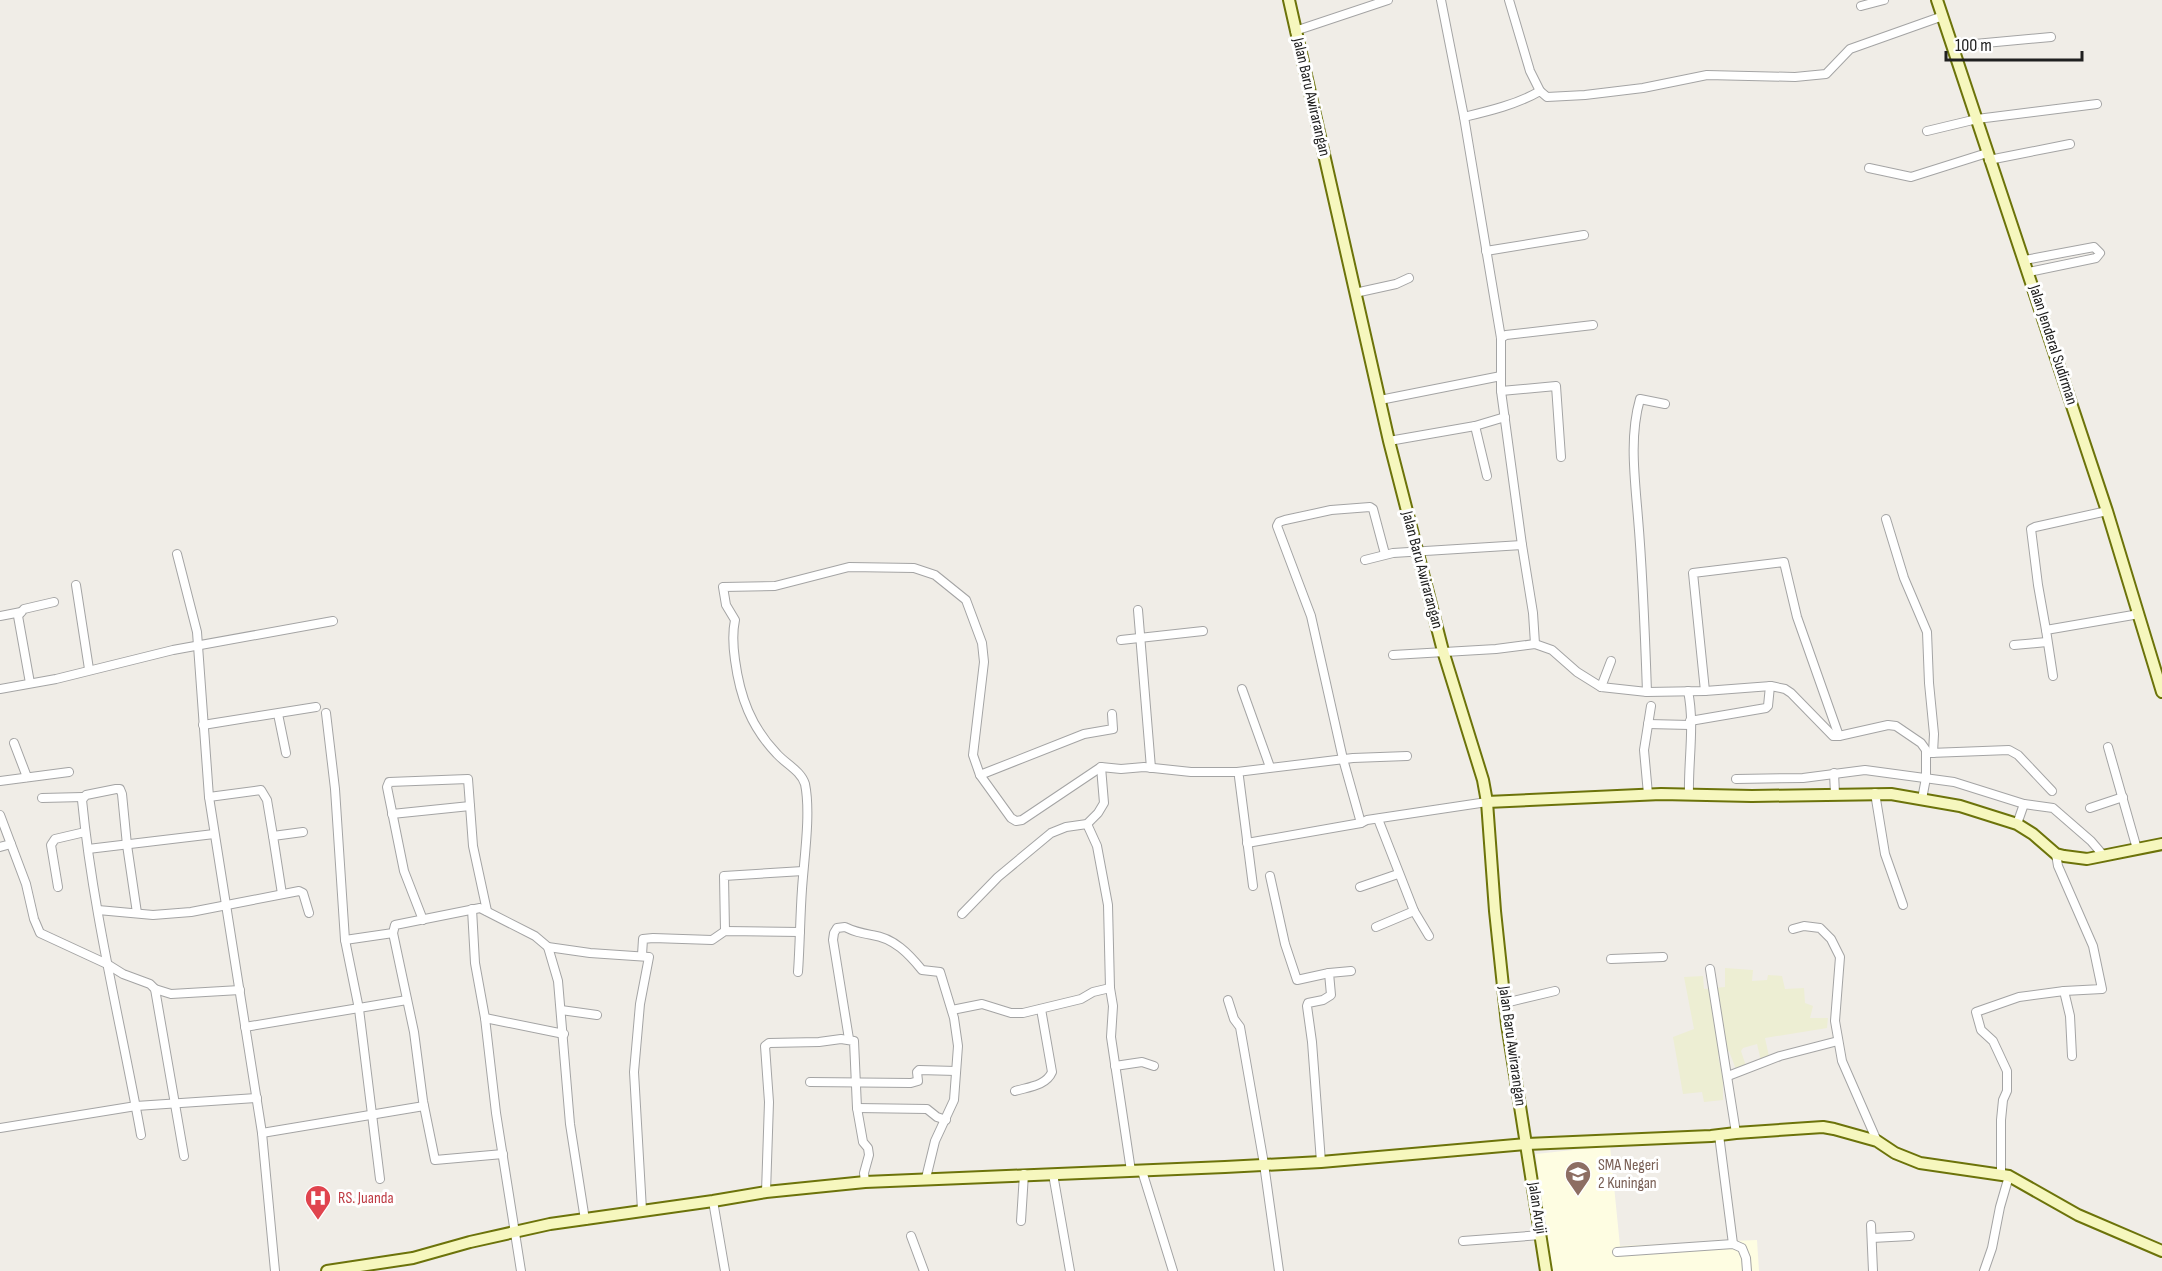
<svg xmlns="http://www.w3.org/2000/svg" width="2162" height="1271" viewBox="0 0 2162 1271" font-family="'Sofia Sans Condensed',sans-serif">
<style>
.education{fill:#fefde2}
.farmland{fill:#edeed3}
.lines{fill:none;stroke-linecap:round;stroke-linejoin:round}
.street-casing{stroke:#a4a4a4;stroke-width:10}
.secondary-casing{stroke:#6c730a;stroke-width:14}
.street{stroke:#fff;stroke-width:8}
.secondary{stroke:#f6f7be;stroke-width:10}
.labels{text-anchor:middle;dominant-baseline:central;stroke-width:6;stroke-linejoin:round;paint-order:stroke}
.street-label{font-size:16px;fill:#202020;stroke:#fff}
.education-label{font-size:16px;fill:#785e54;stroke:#fff;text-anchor:start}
.health-label{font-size:16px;fill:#be3a42;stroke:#fff;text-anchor:start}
</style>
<rect width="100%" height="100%" fill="#f0ede7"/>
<path class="education" d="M1610 1146 1620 1246 1757 1240 1759 1271H1549L1536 1154Z"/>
<path class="farmland" d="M1725 968 1753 970 1752 981 1767 980 1768 975 1782 976 1785 989 1804 988 1805 1003 1813 1006 1810 1018H1828L1827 1028 1765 1038 1770 1061H1761L1757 1044 1743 1048 1741 1051 1747 1069 1737 1072 1729 1051 1718 1056 1723 1078V1100L1704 1102 1702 1092 1683 1094 1673 1037 1694 1029 1684 977 1703 976 1704 989 1725 987Z"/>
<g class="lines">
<g class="street-casing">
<g id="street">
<path d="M1441 0 1464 117 1501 338V391L1522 545 1533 613 1535 644"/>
<path d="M1509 0 1530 71 1540 91"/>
<path d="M1861 6 1884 0"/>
<path d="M1295 31 1388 0"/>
<path d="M1953 46 2051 37"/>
<path d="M1464 117C1489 111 1518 104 1540 91L1547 97 1585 95 1643 88 1707 75 1795 77 1826 74 1850 49 1943 16"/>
<path d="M1927 131 1977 119 2097 104"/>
<path d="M1989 160 2070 144"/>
<path d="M1869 168 1911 177 1987 153"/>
<path d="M1486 251 1584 235"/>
<path d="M2025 260 2094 247 2100 253 2096 258 2029 272"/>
<path d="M1355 293 1396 284 1409 278"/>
<path d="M1501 338 1506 335 1593 325"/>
<path d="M1501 391 1556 386 1561 457"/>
<path d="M1380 400 1501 376"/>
<path d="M1475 426 1487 476"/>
<path d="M1389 441 1475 426 1505 417"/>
<path d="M1886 519 1904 578 1927 632 1929 683 1934 734 1933 753"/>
<path d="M177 554 197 632 209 797 262 1133 275 1271"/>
<path d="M1365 560 1393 553 1522 545"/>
<path d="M76 585 89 669"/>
<path d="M1138 610 1151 768"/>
<path d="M0 616 21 612"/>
<path d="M2046 630 2038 585 2031 529 2035 527 2107 511"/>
<path d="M1121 640 1203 631"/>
<path d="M2014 645 2047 642"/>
<path d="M1393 655 1496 649 1535 644 1552 650 1577 672 1601 687 1647 692 1705 691 1771 686 1785 689 1791 693 1833 736H1839L1888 725 1896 726 1921 743 1926 750V778L1922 799"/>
<path d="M2053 676 2046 630 2139 614"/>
<path d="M30 683 18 616 24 609 54 602"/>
<path d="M1601 687 1611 661"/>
<path d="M0 689 56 679 173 650 333 621"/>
<path d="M1242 689 1270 767"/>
<path d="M1688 691C1695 725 1688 761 1689 795"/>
<path d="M1705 691 1693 573 1784 562 1797 617 1839 736"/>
<path d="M1647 692C1645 634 1643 576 1638 518 1635 480 1629 437 1640 399L1665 404"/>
<path d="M326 713 335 789 345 940 359 1009 380 1179"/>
<path d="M278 714 286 753"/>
<path d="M1112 714 1113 729 1084 734 980 775 1011 818 1016 821 1022 820 1101 767 1121 769 1144 767 1191 772H1237L1353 758 1407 756"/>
<path d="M1690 721 1766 708 1768 706 1770 686"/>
<path d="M1648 724 1690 725"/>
<path d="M203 725 316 707"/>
<path d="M14 743 27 777"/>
<path d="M2108 747 2137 849"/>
<path d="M1930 753 2009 750 2018 755 2052 791"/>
<path d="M1834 773 1835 794"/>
<path d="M1239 777 1253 886"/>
<path d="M1736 779 1803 778 1865 770 1954 782 2024 804 2053 808 2091 841 2103 855"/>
<path d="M0 781 69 772"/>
<path d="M1875 793 1885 854 1903 905"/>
<path d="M1648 794 1644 750 1651 706"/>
<path d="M209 797 261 790 267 800 273 836"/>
<path d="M42 798 83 797"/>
<path d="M2090 808 2123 797"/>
<path d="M392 814 470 806"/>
<path d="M0 815 26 884 34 919 40 933 107 964 123 974 150 984 155 989 184 1156"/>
<path d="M1378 819 1414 911 1429 936"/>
<path d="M1361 823 1343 759 1311 616 1277 526 1279 522 1285 520 1331 510 1370 507 1373 509 1385 554"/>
<path d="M1087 824 1097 846 1108 905 1110 988 1113 1006 1111 1037 1131 1171"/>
<path d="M2017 824 2024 804"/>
<path d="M1247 843 1361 823 1367 820 1487 802"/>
<path d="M0 847 11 844"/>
<path d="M88 849 214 834"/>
<path d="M2056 854 2058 866 2093 946 2102 989 2064 991 2070 1016 2072 1056"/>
<path d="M1270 876 1285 944 1297 980 1329 973"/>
<path d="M58 887 51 845 55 839 85 832"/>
<path d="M1360 887 1398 874"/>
<path d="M282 894 273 836 303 832"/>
<path d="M472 909 475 963 485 1018 496 1113 521 1271"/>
<path d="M98 910 153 915 191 912 299 891 303 893 309 913"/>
<path d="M137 913 127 845 122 794 120 789H116L86 795 82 800C93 913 121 1024 141 1135"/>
<path d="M962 914 998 877 1051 833 1066 827 1087 824 1098 813 1104 803 1101 767"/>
<path d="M423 920 404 871 387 787 389 782 468 779 473 846 487 911"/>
<path d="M1376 927 1414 911"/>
<path d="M1793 929 1804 926 1820 928 1831 939 1840 957 1835 1021 1842 1061 1877 1141"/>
<path d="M725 931 724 876 803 871"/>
<path d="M393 933 414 1032 423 1101 435 1160 503 1154"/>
<path d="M345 940 393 933 395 925 480 908 535 936 548 947 558 981 570 1124 585 1220"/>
<path d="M548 947 590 953 649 957 640 1004 634 1072 642 1210"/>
<path d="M642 955 643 939 653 938 712 940 725 931 800 932"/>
<path d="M1611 959 1663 957"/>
<path d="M1710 969 1736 1133"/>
<path d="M798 972C800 944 800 917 802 889 804 859 811 813 805 784 801 771 786 764 777 754 751 727 740 697 735 660 733 646 732 634 735 620L726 605 723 587 775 586 849 567 914 568 935 575 966 600 982 643 984 662 973 755 980 775"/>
<path d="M155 989 171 994 240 990"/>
<path d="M1228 1000 1234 1019 1240 1027 1264 1164 1279 1271"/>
<path d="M1505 1003 1555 991"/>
<path d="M561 1010 597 1015"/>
<path d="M952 1010 982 1004 1011 1013H1023L1081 999 1093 992 1110 988"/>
<path d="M485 1018 564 1034"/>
<path d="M245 1027 407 1000"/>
<path d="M849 1039 833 940 834 933 837 928 845 927C855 932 861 933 872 935 894 938 909 954 922 970L940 972 954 1018 958 1046 954 1100 935 1141 926 1178"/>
<path d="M1115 1066 1142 1062 1154 1066"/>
<path d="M1728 1076 1780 1056 1838 1041"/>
<path d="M810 1082 911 1083 918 1081 917 1072 919 1070 956 1071"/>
<path d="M1015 1091C1028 1087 1046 1086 1052 1072L1041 1009"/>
<path d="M857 1108 927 1109 937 1117 946 1120"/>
<path d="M0 1128 136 1106 257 1098"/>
<path d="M262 1133 424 1106"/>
<path d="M1719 1135 1733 1244"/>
<path d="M1321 1162 1312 1042 1307 1006 1308 1003 1323 1000 1331 995 1329 973 1351 971"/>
<path d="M1142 1171 1173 1271"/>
<path d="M1053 1174 1070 1271"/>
<path d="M2001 1174V1120L2003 1100 2007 1091V1071L1993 1041 1981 1030 1976 1012 2019 997 2064 991"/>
<path d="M766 1192 769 1102 765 1046 769 1043 819 1042 841 1039 854 1041 857 1108 863 1142 868 1148 869 1155 864 1173 865 1182"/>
<path d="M713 1201 725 1271"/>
<path d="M1021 1221 1024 1174"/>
<path d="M1871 1225 1873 1271"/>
<path d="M911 1236 924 1271"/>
<path d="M1872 1238 1910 1236"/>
<path d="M1463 1241 1541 1235"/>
<path d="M1617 1252 1733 1244 1742 1248 1746 1258 1747 1271"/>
<path d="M1984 1271 1992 1248 2000 1207 2009 1176"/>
</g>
</g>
<g class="secondary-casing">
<g id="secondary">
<path d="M1289 0 1389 441 1443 651 1483 780 1487 802 1495 911 1507 1024 1546 1271"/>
<path d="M1937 0 2107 511 2162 692"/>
<path d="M1487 802 1661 794 1752 796 1891 794 1960 806 2017 824 2033 834 2056 854 2064 856 2087 859 2162 844"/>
<path d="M327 1271 413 1258 470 1242 550 1224 713 1201 766 1192 865 1182 1225 1167 1321 1162 1527 1144 1711 1136 1736 1133 1823 1127 1834 1129 1877 1141 1895 1153 1920 1163 2009 1176 2078 1215 2162 1251"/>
</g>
</g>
<use href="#street" class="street"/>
<use href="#secondary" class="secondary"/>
</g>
<defs>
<g id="school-pin" transform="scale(1.35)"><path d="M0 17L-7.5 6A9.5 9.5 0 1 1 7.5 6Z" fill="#8d6e63" stroke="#fff"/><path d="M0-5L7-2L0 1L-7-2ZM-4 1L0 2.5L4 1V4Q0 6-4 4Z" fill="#fff"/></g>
<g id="hospital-pin" transform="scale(1.35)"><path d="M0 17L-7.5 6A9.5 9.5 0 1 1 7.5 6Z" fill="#e0444e" stroke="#fff"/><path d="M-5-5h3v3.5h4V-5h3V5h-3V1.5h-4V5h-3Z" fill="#fff"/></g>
</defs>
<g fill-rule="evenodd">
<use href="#school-pin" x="1578" y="1174"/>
<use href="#hospital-pin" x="318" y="1198"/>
</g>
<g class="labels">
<g class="street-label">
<text transform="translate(1311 97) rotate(77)">Jalan Baru Awirarangan</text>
<text transform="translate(2053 345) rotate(72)">Jalan Jenderal Sudirman</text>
<text transform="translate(1422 570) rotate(75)">Jalan Baru Awirarangan</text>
<text transform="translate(1512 1046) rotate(82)">Jalan Baru Awirarangan</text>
<text transform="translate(1537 1208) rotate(81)">Jalan Aruji</text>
</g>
<g class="education-label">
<text x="1598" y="1165">SMA Negeri<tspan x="1598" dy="18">2 Kuningan</tspan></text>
</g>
<g class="health-label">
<text x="338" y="1198">RS. Juanda</text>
</g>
</g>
<path d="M1946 51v9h136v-9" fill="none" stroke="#202020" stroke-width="3"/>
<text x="1955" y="51" font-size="18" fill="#202020" stroke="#ffffff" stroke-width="4.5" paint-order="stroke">100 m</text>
</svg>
